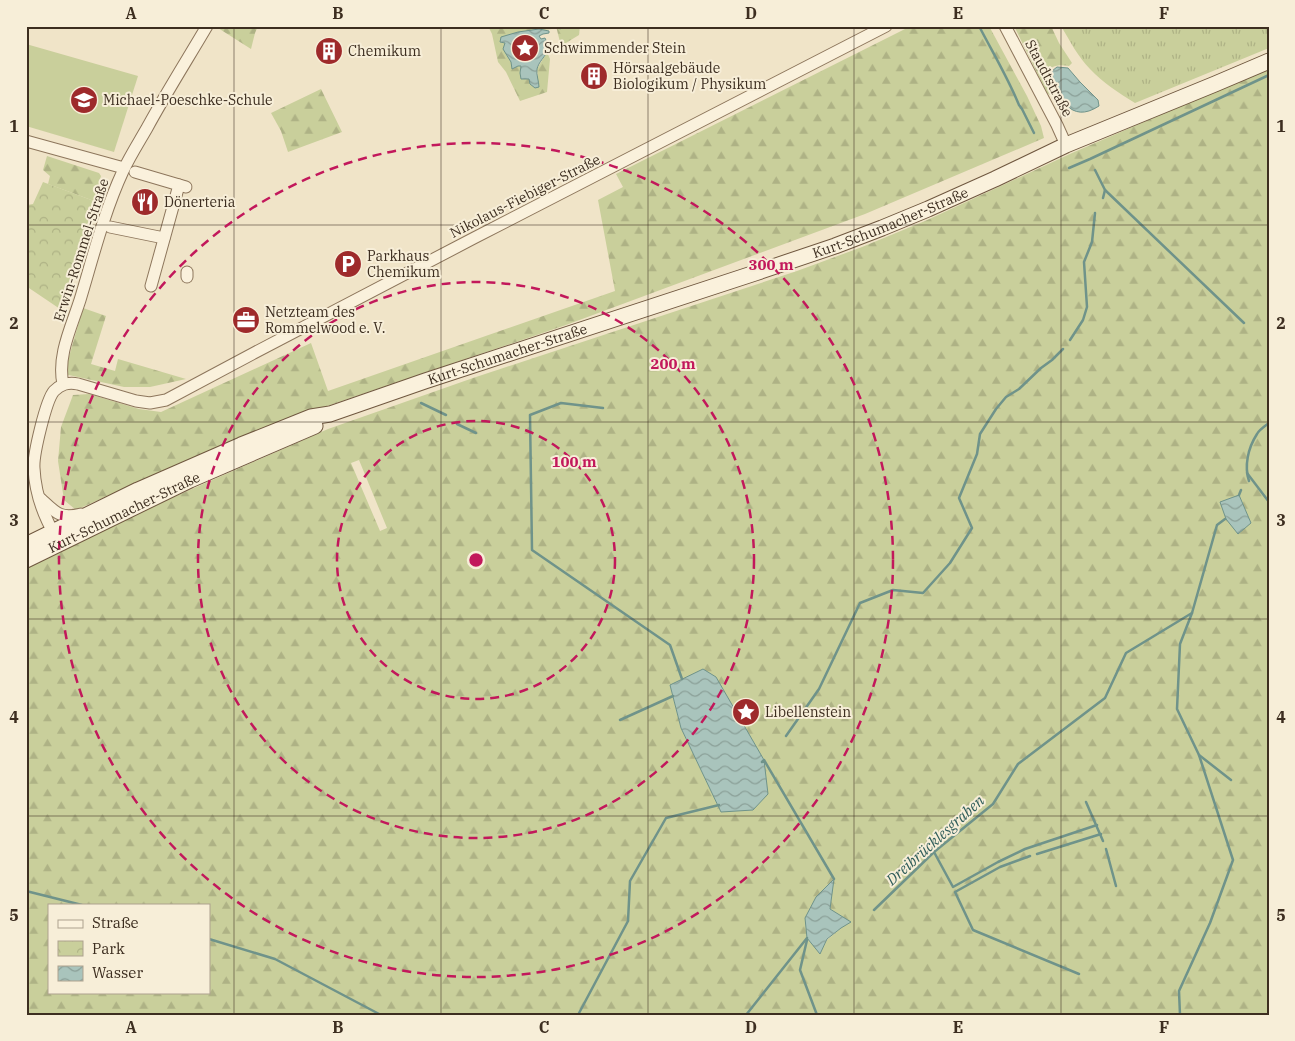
<svg xmlns="http://www.w3.org/2000/svg" width="1295" height="1041" viewBox="0 0 1295 1041" font-family="'IBM Plex Serif',serif">
<style>
.grass{fill:url(#grass-tufts)}
.forest{fill:url(#forest-firs);fill-rule:evenodd}
.park{fill:url(#park-crowns)}
.pitch{fill:#c9cf9b}
.water{fill:url(#water-waves);stroke:#6f938a}
.lines{fill:none;stroke-linecap:round;stroke-linejoin:round}
.stream{stroke:#6f938a;stroke-width:2.5}
.street-casing{stroke:#8d765c;stroke-width:13}
.secondary-casing{stroke:#6f573f;stroke-width:17}
.street{stroke:#faf1dc;stroke-width:11}
.secondary{stroke:#faf1dc;stroke-width:15}
.grid{fill:none;stroke:#3d2e20;stroke-width:1;stroke-opacity:0.55}
.ring{fill:none;stroke:#c2185b;stroke-width:2.5;stroke-dasharray:9 6}
.labels{text-anchor:middle;dominant-baseline:central;stroke-width:4;stroke-linejoin:round;paint-order:stroke}
.poi-label{font-size:14px;fill:#3d2e20;stroke:#f7eed8;text-anchor:start}
.street-label{font-size:14px;fill:#3d2e20;stroke:#f7eed8}
.water-label{font-size:15px;font-style:italic;fill:#2f5d5a;stroke:#f7eed8}
.centre{fill:#c2185b;stroke:#f7eed8;stroke-width:2.5}
.ring-label{font-size:15px;text-anchor:middle;font-weight:bold;fill:#c2185b;stroke:#f7eed8;stroke-width:4;stroke-linejoin:round;paint-order:stroke}
.neatline{fill:none;stroke:#3d2e20;stroke-width:2}
.grid-label{font-size:16px;text-anchor:middle;font-weight:bold;fill:#3d2e20}
</style>
<defs>
<pattern id="grass-tufts" width="24" height="20" patternUnits="userSpaceOnUse" patternTransform="scale(1.25)"><rect width="24" height="20" fill="#c9cf9b"/><path d="M3 7l-1-3M5 7V3M7 7l1-3M15 17l-1-3M17 17v-4M19 17l1-3" fill="none" stroke="#aeb285"/></pattern>
<pattern id="forest-firs" width="22" height="20" patternUnits="userSpaceOnUse" patternTransform="scale(1.25)"><rect width="22" height="20" fill="#c9cf9b"/><path d="M5 1l3.5 6h-7zM16 11l3.5 6h-7z" fill="#aeb285"/></pattern>
<pattern id="park-crowns" width="20" height="18" patternUnits="userSpaceOnUse" patternTransform="scale(1.25)"><rect width="20" height="18" fill="#c9cf9b"/><path d="M2 6a3 3 0 1 1 6 0M12 15a3 3 0 1 1 6 0" fill="none" stroke="#aeb285"/></pattern>
<pattern id="water-waves" width="16" height="10" patternUnits="userSpaceOnUse" patternTransform="scale(1.25)"><rect width="16" height="10" fill="#a9c4bc"/><path d="M0 5q4-4 8 0t8 0" fill="none" stroke="#8ba098"/></pattern>
</defs>
<rect width="100%" height="100%" fill="#f0e4c8"/>
<path class="grass" d="M1061 26H1269V48L1135 103C1119 93 1103 83 1090 69 1078 57 1070 41 1061 26Z"/>
<g class="forest">
<path d="M219 26H258L255 33 251 49 218 28Z"/>
<path d="M488 26H552V29L544 30 539 29 500 42 505 43 518 66H521L520 73 538 76 537 69 547 52 550 59 547 92 520 101 506 72 498 62 492 34Z"/>
<path d="M556 26H580L579 35 561 46Z"/>
<path d="M911 26H989L1027 96 1041 126 1044 138 865 214 566 325 324 407 134 484 76 510 64 500 58 461 61 427 73 395 89 394 139 409 161 412 311 343 328 391 615 291 598 200 623 187 616 174Z"/>
<path d="M1014 26H1051L1059 43 1072 63 1069 66C1058 64 1052 66 1043 73L1049 83 1050 95 1047 93Z"/>
<path d="M1269 68V1015H26V567L124 519 328 429 473 378 797 271 862 247 925 221 1072 153ZM359 460 387 528 380 531 351 463ZM670 685 721 812 681 728ZM833 880 830 909 841 928 827 940 820 953ZM49 905H209V992H49Z"/>
<path d="M321 89 342 132 288 152 281 131 271 113Z"/>
<path d="M47 156 99 173 101 176 94 201 48 184 50 176 43 170Z"/>
<path d="M83 308 106 316 91 364 115 371 118 359 186 379 150 387H124L64 374Z"/>
</g>
<path class="park" d="M43 182 94 201 63 311 26 286V207L27 205 33 204Z"/>
<path class="pitch" d="M26 44 138 76 114 152 26 126Z"/>
<g class="water">
<path d="M539 29 549 31V33L543 34 539 36 541 39 545 38C553 54 540 57 537 69 536 74 539 82 539 87L535 88 530 84 529 79H521L520 73 521 66H518L512 69 511 62 503 49 505 43 500 42 501 37 518 32Z"/>
<path d="M1057 67 1068 68 1080 82 1098 100 1099 106C1070 125 1059 96 1047 75Z"/>
<path d="M1239 495 1251 523 1238 534 1226 519 1220 502Z"/>
<path d="M703 669 716 677 764 760 768 794 753 810 721 812 681 728 670 685Z"/>
<path d="M834 879 830 909 851 922 841 928 827 939 820 954 807 938 805 918 816 897Z"/>
</g>
<g class="lines">
<g class="stream">
<path d="M979 26C993 53 1008 78 1019 105L1022 109 1034 133"/>
<path d="M560 28 567 26"/>
<path d="M1069 168 1090 159 1269 75"/>
<path d="M1095 170 1105 190 1244 323"/>
<path d="M1103 198 1105 190"/>
<path d="M1070 340 1083 320 1087 307 1084 262 1092 242 1095 213"/>
<path d="M421 403 446 415"/>
<path d="M603 408 561 403 530 415 532 550 670 645 682 679"/>
<path d="M457 424 476 433"/>
<path d="M1247 473 1269 502"/>
<path d="M1249 481C1244 466 1248 448 1257 434 1259 430 1265 426 1269 423"/>
<path d="M1239 495 1241 490"/>
<path d="M1225 519 1217 525 1192 613 1180 644 1177 709 1199 755 1231 780"/>
<path d="M620 720 673 696"/>
<path d="M786 736 819 689 860 603 893 590 923 593 950 563 972 528 959 498 977 454 980 434 996 409 1006 397 1019 389 1041 368 1052 360 1063 349"/>
<path d="M762 762 764 760 834 879"/>
<path d="M1086 802 1103 841"/>
<path d="M1106 849 1116 886"/>
<path d="M934 852 953 887 998 862 1025 849 1097 825"/>
<path d="M1037 854 1101 834"/>
<path d="M1030 856 1000 867 955 892 973 930 1079 974"/>
<path d="M26 891 82 905"/>
<path d="M874 910 934 852 993 804 1018 764 1105 698 1126 653 1192 613"/>
<path d="M209 939 275 959 381 1015"/>
<path d="M807 940 800 970 817 1015"/>
<path d="M578 1015 628 921 630 881 666 818 719 805"/>
<path d="M746 1015 807 938"/>
<path d="M1180 1015 1179 991 1210 923 1233 860 1199 755"/>
</g>
<g class="street-casing">
<g id="street">
<path d="M1005 26 1057 125 1066 145"/>
<path d="M26 141 124 168"/>
<path d="M135 172 186 187"/>
<path d="M110 227 164 238"/>
<path d="M187 272V277"/>
<path d="M151 286 179 185"/>
<path d="M63 384C57 356 71 328 80 300 93 257 104 212 123 171 130 156 139 142 147 128 166 93 187 60 207 26"/>
<path d="M41 499C56 513 60 519 81 514"/>
<path d="M56 537C44 517 35 492 34 468 33 455 46 400 54 391 61 384 68 382 78 384L136 401 150 403 166 400 254 353 474 238 886 26"/>
</g>
</g>
<g class="secondary-casing">
<g id="secondary">
<path id="s1" d="M26 545 138 490 241 445 311 417 330 414 425 381 755 273 835 246 882 228 928 209 995 179 1066 145 1215 84 1269 61"/>
<path id="s2" d="M26 560 190 480 315 426"/>
</g>
</g>
<use href="#street" class="street"/>
<use href="#secondary" class="secondary"/>
</g>
<path class="grid" d="M234 26V1015M441 26V1015M648 26V1015M854 26V1015M1061 26V1015M26 225H1269M26 422H1269M26 619H1269M26 816H1269"/>
<g class="ring">
<circle cx="476" cy="560" r="139"/>
<circle cx="476" cy="560" r="278"/>
<circle cx="476" cy="560" r="417"/>
</g>
<defs>
<g id="sight-disc" transform="scale(1.4375)"><circle r="9.5" fill="#9e2a2b" stroke="#f7eed8"/><path d="M0-6L1.8-2.2L6-1.7L2.9 1.2L3.7 5.4L0 3.3L-3.7 5.4L-2.9 1.2L-6-1.7L-1.8-2.2Z" fill="#fff"/></g>
<g id="building-disc" transform="scale(1.4375)"><circle r="9.5" fill="#9e2a2b" stroke="#f7eed8"/><path d="M-4-6H4V6H1V3H-1V6H-4ZM-2.5-4.3h1.7v1.8h-1.7ZM.8-4.3h1.7v1.8H.8ZM-2.5-1h1.7V.8h-1.7ZM.8-1h1.7V.8H.8Z" fill="#fff"/></g>
<g id="school-disc" transform="scale(1.4375)"><circle r="9.5" fill="#9e2a2b" stroke="#f7eed8"/><path d="M0-5L7-2L0 1L-7-2ZM-4 1L0 2.5L4 1V4Q0 6-4 4Z" fill="#fff"/></g>
<g id="restaurant-disc" transform="scale(1.4375)"><circle r="9.5" fill="#9e2a2b" stroke="#f7eed8"/><path d="M-5-6h1v4h1v-4h1v4h1v-4h1v5L-1.5 .5V6h-2V.5L-5-1ZM5-6V6H3V1.5H1.5Q1.5-4 5-6Z" fill="#fff"/></g>
<g id="parking-disc" transform="scale(1.4375)"><circle r="9.5" fill="#9e2a2b" stroke="#f7eed8"/><path d="M-3.5-5.5H1a3.5 3.5 0 0 1 0 7H-1V5.5H-3.5ZM-1-3.4V-.6H.8a1.4 1.4 0 0 0 0-2.8Z" fill="#fff"/></g>
<g id="office-disc" transform="scale(1.4375)"><circle r="9.5" fill="#9e2a2b" stroke="#f7eed8"/><path d="M-6-3h4V-5.5h4V-3h4V5H-6ZM-1-4.5V-3h2v-1.5ZM-6 0V1H6V0Z" fill="#fff"/></g>
</defs>
<g fill-rule="evenodd">
<use href="#sight-disc" x="525" y="48"/>
<use href="#building-disc" x="329" y="51"/>
<use href="#building-disc" x="594" y="76"/>
<use href="#school-disc" x="84" y="100"/>
<use href="#restaurant-disc" x="145" y="202"/>
<use href="#parking-disc" x="348" y="264"/>
<use href="#office-disc" x="246" y="320"/>
<use href="#sight-disc" x="746" y="712"/>
</g>
<g class="labels">
<g class="poi-label">
<text x="544" y="48">Schwimmender Stein</text>
<text x="348" y="51">Chemikum</text>
<text x="613" y="68">Hörsaalgebäude<tspan x="613" dy="16">Biologikum / Physikum</tspan></text>
<text x="103" y="100">Michael-Poeschke-Schule</text>
<text x="164" y="202">Dönerteria</text>
<text x="367" y="256">Parkhaus<tspan x="367" dy="16">Chemikum</tspan></text>
<text x="265" y="312">Netzteam des<tspan x="265" dy="16">Rommelwood e. V.</tspan></text>
<text x="765" y="712">Libellenstein</text>
</g>
<g class="street-label">
<text transform="translate(1049 78) rotate(62)">Staudtstraße</text>
<text transform="translate(525 196) rotate(-27)">Nikolaus-Fiebiger-Straße</text>
<text stroke="none"><textPath href="#s1" startOffset="924">Kurt-Schumacher-Straße</textPath></text>
<text transform="translate(81 250) rotate(-72)">Erwin-Rommel-Straße</text>
<text stroke="none"><textPath href="#s1" startOffset="519">Kurt-Schumacher-Straße</textPath></text>
<text stroke="none"><textPath href="#s2" startOffset="109">Kurt-Schumacher-Straße</textPath></text>
</g>
<g class="water-label">
<text transform="translate(935 840) rotate(-42)">Dreibrücklesgraben</text>
</g>
</g>
<circle cx="476" cy="560" r="8" class="centre"/>
<g class="ring-label">
<text x="771" y="270">300 m</text>
<text x="673" y="369">200 m</text>
<text x="574" y="467">100 m</text>
</g>
<rect width="1295" height="1041" fill="none" stroke="#f7eed8" stroke-width="55"/>
<rect x="48" y="904" width="162" height="90" fill="#f7eed8" stroke="#ada18e"/>
<rect x="58" y="920" width="25" height="8" fill="#faf1dc" stroke="#ada18e"/>
<text x="92" y="928" font-size="15" fill="#3d2e20">Straße</text>
<rect x="58" y="941" width="25" height="15" fill="url(#park-crowns)" stroke="#ada18e"/>
<text x="92" y="954" font-size="15" fill="#3d2e20">Park</text>
<rect x="58" y="966" width="25" height="15" fill="url(#water-waves)" stroke="#ada18e"/>
<text x="92" y="978" font-size="15" fill="#3d2e20">Wasser</text>
<rect x="28" y="28" width="1240" height="986" class="neatline"/>
<g class="grid-label">
<text x="131" y="19">A</text>
<text x="338" y="19">B</text>
<text x="544" y="19">C</text>
<text x="751" y="19">D</text>
<text x="958" y="19">E</text>
<text x="1164" y="19">F</text>
<text x="14" y="132">1</text>
<text x="1281" y="132">1</text>
<text x="14" y="329">2</text>
<text x="1281" y="329">2</text>
<text x="14" y="526">3</text>
<text x="1281" y="526">3</text>
<text x="14" y="723">4</text>
<text x="1281" y="723">4</text>
<text x="14" y="921">5</text>
<text x="1281" y="921">5</text>
<text x="131" y="1033">A</text>
<text x="338" y="1033">B</text>
<text x="544" y="1033">C</text>
<text x="751" y="1033">D</text>
<text x="958" y="1033">E</text>
<text x="1164" y="1033">F</text>
</g>
</svg>
